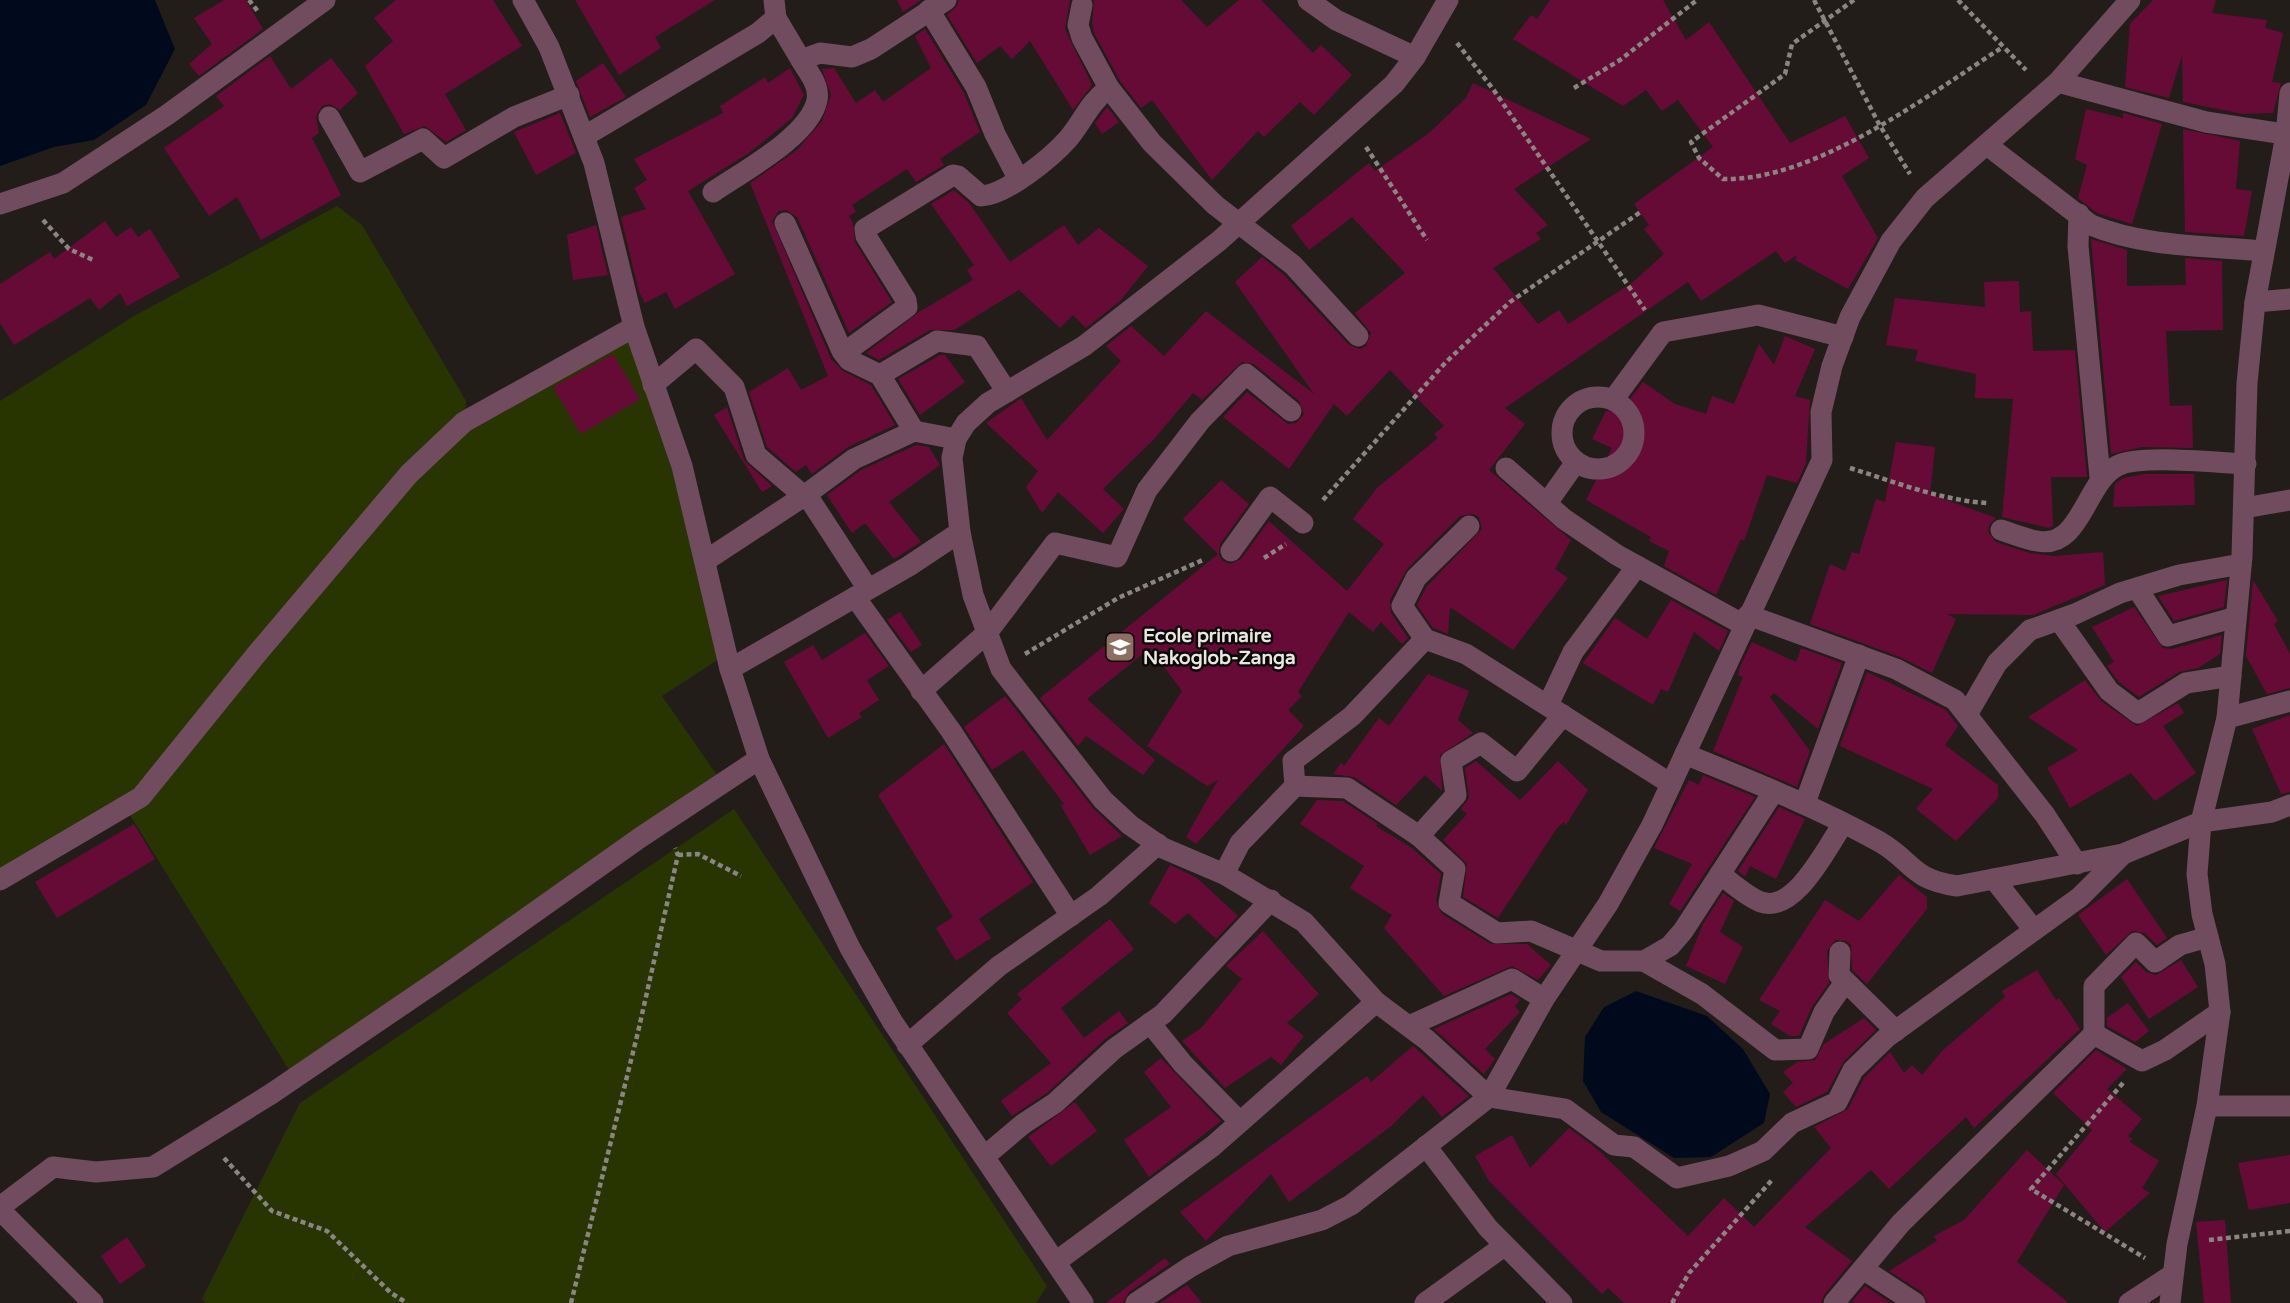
<svg xmlns="http://www.w3.org/2000/svg" width="2290" height="1303" viewBox="0 0 2290 1303" font-family="'Varela Round',sans-serif">
<style>
.green{fill:#283500}
.water{fill:#000a1d}
.building{fill:#660b36}
.lines{fill:none;stroke-linecap:round;stroke-linejoin:round}
.path{stroke:#8a8582;stroke-width:4.5;stroke-dasharray:5 3.5;stroke-linecap:butt}
.minor{stroke:#714c5f;stroke-width:21}
.labels{text-anchor:middle;dominant-baseline:central;stroke-width:5;stroke-linejoin:round;paint-order:stroke}
.poi-label{font-size:19px;font-weight:bold;fill:#e9e5e2;stroke:#0a0807;text-anchor:start}
</style>
<rect width="100%" height="100%" fill="#231d1a"/>
<g class="green">
<path d="M337 206 362 225 466 401 465 422 632 322 665 389 719 659 662 696 721 781 294 1078 120 799 0 869V401L134 316Z"/>
<path d="M734 809 1047 1286 1036 1303H206L202 1299 300 1103Z"/>
</g>
<g class="water">
<path d="M0 0H155L175 49 146 105 94 140 54 147 0 166Z"/>
<path d="M1636 991 1707 1016 1743 1049 1770 1094 1764 1123 1711 1157 1674 1158 1601 1112 1583 1081 1585 1037 1604 1007Z"/>
</g>
<g class="building">
<path d="M224 0H246L263 29 199 76 189 64 212 44 194 18Z"/>
<path d="M396 0H493L522 46 445 94 466 130 446 142 425 126 404 134 365 66 393 41 374 18Z"/>
<path d="M575 0H715L655 37 661 48 619 75Z"/>
<path d="M897 0H921L903 12Z"/>
<path d="M959 0H1070L1065 29 1092 85 1073 110 1030 41 1012 59 1000 46 977 63 947 15 957 6Z"/>
<path d="M1094 0H1181L1207 27 1239 0H1261L1313 53 1321 45 1352 75 1314 115 1300 102 1264 137 1258 131 1212 180 1152 100 1141 108 1120 81 1094 33 1092 24Z"/>
<path d="M1550 0H1663L1686 40 1709 22 1790 143 1845 116 1869 158 1842 176 1878 238 1848 289 1795 260 1797 255 1785 263 1776 251 1701 301 1688 282 1505 408 1525 424 1489 470 1571 540 1555 569 1568 578 1513 650 1450 607 1448 634 1433 628 1417 605 1427 586 1482 529 1479 517 1473 514 1460 516 1407 569 1390 600 1391 613 1408 638 1402 644 1381 622 1373 632 1349 612 1298 692 1302 696 1288 710 1304 726 1196 844 1186 837 1218 780 1207 786 1147 746 1182 691 1150 648 1087 699 1155 760 1143 775 1086 736 1078 746 1040 698 1218 554 1183 519 1221 480 1249 504 1220 544 1219 556 1223 561 1230 564 1241 559 1269 521 1347 591 1384 544 1353 519 1377 488 1438 438 1434 434 1444 426 1390 370 1347 416 1334 404 1289 469 1223 417 1247 392 1288 424 1296 423 1304 414 1299 401 1254 364 1242 362 1202 400 1193 393 1154 439 1103 489 1124 509 1103 533 1058 492 1042 513 1026 487 1038 471 986 423 1021 398 1047 440 1121 361 1106 346 1131 326 1164 356 1206 311 1314 394 1235 282 1262 257 1284 275 1349 345 1360 349 1366 346 1371 333 1355 313 1405 273 1352 217 1309 250 1291 226 1369 163 1375 171 1429 133 1466 98 1473 83 1591 139 1514 189 1548 225 1536 233 1541 239 1493 268 1538 324 1559 310 1568 324 1632 283 1664 254 1644 229 1649 225 1634 204 1713 147 1678 100 1662 111 1646 90 1623 106 1513 39 1531 15 1537 19Z"/>
<path d="M2153 0H2216L2212 13 2267 20 2265 28 2283 33 2272 82 2281 83 2273 113 2243 114 2183 102 2182 55 2169 98 2125 87 2130 24Z"/>
<path d="M925 29 964 93 980 132 940 159 944 165 916 182 907 169 852 205 856 212 849 216 853 223 855 242 892 302 849 333 797 217 786 210 779 211 772 221 831 359 843 371 871 385 895 425 848 447 812 474 806 465 796 472 767 447 749 392 788 368 801 390 828 376 750 183 797 150 822 121 831 95 822 69 834 68 856 103 875 90 883 102 931 68 915 36Z"/>
<path d="M270 56 291 89 331 58 358 93 340 110 330 104 322 106 316 116 319 133 312 138 341 195 261 240 237 197 209 216 164 148 224 106 216 96Z"/>
<path d="M603 63 626 97 590 117 576 81Z"/>
<path d="M790 68 804 95 792 118 749 153 688 191 735 274 675 309 666 292 645 303 639 292 621 217 646 209 634 188 647 180 634 159 723 113 720 106 765 77 768 83Z"/>
<path d="M1107 107 1119 122 1102 134 1095 123Z"/>
<path d="M2086 109 2123 118V113L2162 124 2132 224 2097 213 2078 198 2087 165 2075 159Z"/>
<path d="M560 113 576 153 536 175 514 132Z"/>
<path d="M2183 129 2240 141 2236 189 2252 191 2244 236 2185 232Z"/>
<path d="M954 190 969 203 1010 262 1064 225 1078 245 1099 228 1148 266 1120 301 1086 328 1073 315 1060 328 1019 290 954 330H930L879 360 866 353 919 312 973 280 967 270 974 265 931 204Z"/>
<path d="M105 221 116 237 131 227 138 237 150 229 180 277 127 306 120 293 99 310 90 298 14 345 0 323V284L50 252 54 259Z"/>
<path d="M596 225 608 275 573 280 567 235Z"/>
<path d="M2091 239 2127 250V286L2186 285 2185 258 2222 261 2223 330 2166 331 2170 406 2192 405 2193 448 2142 447 2111 454Z"/>
<path d="M2019 281 2020 312 2031 311 2033 351 2075 350 2087 477H2051L2053 526 2049 528 2002 517 2013 399 1975 398 1976 374 1915 361 1918 350 1886 345 1895 298 1985 307 1984 282Z"/>
<path d="M1785 336 1815 349 1795 396 1810 400 1806 463 1797 483 1767 475 1744 541 1741 539 1716 595 1664 566 1669 551 1649 541 1651 537 1586 500 1612 448 1592 439 1606 411 1618 412 1623 408 1643 382 1675 404 1706 414 1712 396 1734 404 1759 344 1774 365Z"/>
<path d="M613 354 640 399 581 434 553 387Z"/>
<path d="M940 355H945L965 382 920 415 898 379Z"/>
<path d="M727 407 744 460 772 486 762 492 714 415Z"/>
<path d="M1896 442 1935 447 1930 494 1996 518 1989 525 1988 532 1996 542 2029 553 2054 556 2103 552 2105 585 2033 615 1947 614 1956 619 1932 673 1900 657 1810 624 1830 564 1845 571 1852 552 1859 554 1876 499 1885 502Z"/>
<path d="M916 445 929 447 940 465 889 502 921 542 894 559 865 523 852 533 827 495 861 470Z"/>
<path d="M2144 474H2194L2195 505 2113 507 2115 484 2123 478Z"/>
<path d="M2227 580 2224 607 2174 621 2158 596Z"/>
<path d="M2253 580 2278 621 2274 624 2290 654V688L2267 694 2246 656Z"/>
<path d="M1671 600 1728 631 1719 651 1694 632 1668 692 1661 689 1653 705 1583 663 1615 618 1647 639Z"/>
<path d="M2134 607 2163 648 2172 649 2222 635 2220 654 2198 668 2179 672 2139 697 2119 682 2107 666 2114 662 2092 627Z"/>
<path d="M900 612 922 645 911 652 887 620Z"/>
<path d="M865 633 889 666 867 680 879 700 859 713 862 717 828 738 784 662 813 645 822 660Z"/>
<path d="M1752 642 1796 662 1801 648 1842 663 1818 729 1774 693 1770 697 1810 751 1797 787 1713 751 1743 677 1738 675 1740 667Z"/>
<path d="M1867 672 1946 710 1958 726 1945 745 1998 785V798L1956 841 1916 809 1933 789 1840 746Z"/>
<path d="M1428 674 1469 691 1458 720 1473 733 1440 755 1442 791 1425 775 1396 805 1354 777 1333 774 1341 763 1344 766 1379 718 1389 726Z"/>
<path d="M2085 680 2101 701 2137 726 2178 703 2184 713 2163 726 2196 773 2155 801 2131 773 2070 808 2047 768 2078 750 2028 717Z"/>
<path d="M1005 696 1093 808 1122 836 1090 855 1061 806 1064 804 1023 750 992 770 964 727Z"/>
<path d="M2290 715V792L2281 794 2252 729Z"/>
<path d="M944 744 1033 882 979 919 991 938 956 961 936 928 953 917 878 795Z"/>
<path d="M1476 761 1520 800 1558 761 1588 790 1566 825 1564 822 1557 828 1498 918 1463 897 1467 864 1443 840 1467 814 1461 809 1469 798 1465 768Z"/>
<path d="M1703 775 1755 797 1680 911 1669 904 1692 864 1654 848 1689 780 1699 785Z"/>
<path d="M1317 800 1343 801 1378 824 1376 826 1412 848 1441 874 1436 901 1442 914 1491 944H1527L1551 965 1538 980 1512 966 1444 996 1384 928 1392 915 1350 888 1364 866 1300 824Z"/>
<path d="M1779 807 1805 819 1776 879 1750 866 1745 877 1738 871Z"/>
<path d="M134 824 155 859 57 918 35 882Z"/>
<path d="M1170 865 1197 878 1238 916 1216 939 1188 913 1175 924 1149 903Z"/>
<path d="M1899 875 1927 897V909L1867 984 1852 970 1851 945 1846 941 1835 940 1827 951 1829 983 1812 1007 1799 1036H1790L1771 1024 1780 1011 1759 1000 1825 900 1859 921Z"/>
<path d="M2127 879 2167 938 2157 945 2145 933 2132 931 2106 955 2078 915Z"/>
<path d="M1723 893 1734 901 1720 932 1743 947 1725 984 1686 966 1703 924Z"/>
<path d="M1110 919 1134 949 1061 1008 1084 1038 1119 1011 1128 1023 1105 1039 1047 1093 1012 1116 1001 1101 1051 1063 1007 1013 1022 999 1017 994Z"/>
<path d="M1263 931 1319 994 1287 1023 1304 1036 1281 1065 1271 1057 1225 1088 1182 1041 1201 1028 1242 979 1226 966Z"/>
<path d="M2181 960 2198 987 2149 1019 2121 977 2136 962 2146 972 2156 975Z"/>
<path d="M2037 970 2056 1000 2059 998 2080 1029 1974 1128 1966 1117 1889 1189 1871 1170 1805 1227 1852 1261 1824 1295 1821 1303H1624L1608 1288 1602 1294 1489 1181 1475 1156 1512 1135 1530 1168 1569 1128 1596 1148 1688 1236 1724 1198 1754 1227 1831 1148 1814 1127 1848 1109 1864 1078 1890 1052 1904 1073 1912 1065 1922 1075 1942 1051 2005 997 2002 991Z"/>
<path d="M1511 994 1520 1000 1515 1006 1520 1012 1485 1049 1495 1059 1484 1074 1434 1029Z"/>
<path d="M2128 1003 2149 1031 2135 1042 2107 1026V1018Z"/>
<path d="M1864 1018 1876 1030 1844 1061 1827 1092 1796 1107 1783 1092 1793 1083 1783 1072 1797 1062 1815 1060 1824 1044Z"/>
<path d="M1413 1046 1469 1096 1442 1117 1423 1095 1390 1127 1289 1202 1271 1174 1206 1241 1180 1212 1367 1076 1371 1082Z"/>
<path d="M2096 1050 2127 1069 2107 1089 2142 1119 2128 1136 2132 1139 2130 1142 2159 1161 2142 1188 2150 1193 2105 1232 2056 1174 2092 1130 2053 1093Z"/>
<path d="M1161 1058 1221 1121 1149 1177 1124 1140 1171 1107 1144 1072Z"/>
<path d="M1075 1102 1097 1131 1051 1166 1028 1137Z"/>
<path d="M2027 1150 2064 1185 2017 1262 2069 1303H1928L1922 1292 1889 1271 1937 1241 1934 1236 1964 1220Z"/>
<path d="M2290 1155V1203L2249 1210 2238 1163Z"/>
<path d="M2225 1220 2231 1303H2204L2196 1222Z"/>
<path d="M127 1237 146 1266 120 1284 101 1256Z"/>
<path d="M1165 1258 1170 1264 1129 1292 1123 1303H1106Z"/>
<path d="M1187 1285 1202 1303H1160Z"/>
<path d="M1865 1286 1891 1303H1851Z"/>
</g>
<g class="lines">
<g class="path">
<path d="M249 0 259 13"/>
<path d="M1814 0 1879 124 1910 174"/>
<path d="M1854 0 1792 44 1785 74 1691 142 1699 158 1723 179C1816 181 1926 96 2003 47"/>
<path d="M1958 0 2026 70"/>
<path d="M1457 43 1493 89 1645 310"/>
<path d="M1574 88 1620 60 1697 0"/>
<path d="M1366 147 1427 240"/>
<path d="M43 220 69 249 93 260"/>
<path d="M1850 468C1895 482 1940 500 1987 503"/>
<path d="M1323 500 1446 362 1510 302 1642 211"/>
<path d="M1264 558 1286 544"/>
<path d="M1025 654 1118 598 1205 559"/>
<path d="M678 855 698 854 741 876"/>
<path d="M2123 1083 2031 1189 2145 1258"/>
<path d="M224 1158 272 1211 327 1231 391 1293 407 1303"/>
<path d="M2209 1240 2290 1231"/>
<path d="M571 1303 638 1032 678 855 675 848"/>
<path d="M1672 1303 1689 1273 1772 1180"/>
</g>
<g class="minor">
<path d="M523 0 549 47 594 163 634 327 682 466 730 669 759 759 850 948 892 1021 1083 1303"/>
<path d="M1308 0 1336 20 1415 57"/>
<path d="M1448 0 1415 57 1394 84 1219 241 1084 346 988 403 966 423 956 439 952 458 960 532 973 595 1001 669 1103 800 1130 825 1163 848 1224 874 1304 922 1376 1002 1427 1040 1489 1097 1565 1109 1614 1145 1634 1147 1677 1178 1729 1166 1763 1151 1792 1123 1837 1102 1853 1070 1887 1037 2080 897 2123 854"/>
<path d="M1082 5 1078 25 1082 38 1109 88 1152 143 1215 205 1293 265 1358 336"/>
<path d="M929 10 976 87 995 134 1019 180"/>
<path d="M776 18 801 60 820 53 852 57 871 49 946 0"/>
<path d="M2058 82 2206 122 2290 135"/>
<path d="M329 117 360 172 423 139 444 158 514 117 569 95"/>
<path d="M585 136 758 33 776 18 774 0"/>
<path d="M1987 145 2091 225C2143 247 2208 246 2263 251"/>
<path d="M713 192C742 172 810 136 817 100 820 85 808 72 801 60"/>
<path d="M0 204 63 183 167 115 325 0"/>
<path d="M2079 214 2078 246 2100 477"/>
<path d="M785 223 842 351 849 360 880 375 937 341 977 346 1007 392"/>
<path d="M2255 302 2290 299"/>
<path d="M844 353 907 307 906 300 866 236 865 229 953 175 958 176 981 196C1006 195 1051 158 1068 139 1084 120 1088 104 1109 88"/>
<path d="M880 375 914 431"/>
<path d="M653 385 696 349 734 387 756 455 812 503 868 589"/>
<circle cx="1598" cy="433" r="36"/>
<path d="M1613 400 1663 332 1758 315 1843 337"/>
<path d="M1506 468 1564 519 1617 555 1744 625"/>
<path d="M1547 503 1576 462"/>
<path d="M2244 508 2290 500"/>
<path d="M1469 526 1416 578 1402 606 1425 639 1466 654 1671 784"/>
<path d="M2001 530C2013 534 2025 539 2037 541 2081 550 2085 482 2117 466 2140 454 2217 463 2246 464"/>
<path d="M1231 551 1270 497 1303 523"/>
<path d="M705 561 804 496 854 459 914 431 956 439"/>
<path d="M2137 588 2168 636 2236 617"/>
<path d="M855 597 951 731 1071 916"/>
<path d="M1748 615 1896 669 1955 700 2045 815 2077 864"/>
<path d="M2059 620 2109 691 2138 713 2186 683 2231 676"/>
<path d="M730 669 909 566 960 532"/>
<path d="M921 691 987 633 1055 543 1117 557 1147 490 1200 421 1246 374 1291 411"/>
<path d="M1548 705 1573 652 1637 566"/>
<path d="M1968 713 1997 663 2030 630 2075 614 2120 593 2179 575 2241 564"/>
<path d="M2227 718 2290 701"/>
<path d="M1685 754C1751 781 1817 807 1880 842 1914 862 1910 879 1957 886L2123 854 2201 822 2272 812 2290 805"/>
<path d="M1295 786 1347 788 1419 836 1456 795 1451 761 1481 743 1517 771 1563 715"/>
<path d="M1805 803 1859 655"/>
<path d="M1419 836 1455 869 1449 903 1497 933 1531 931 1601 961H1644L1670 946 1683 931 1774 791"/>
<path d="M1224 874 1240 843 1295 786 1293 761 1352 716 1425 639"/>
<path d="M1720 874C1732 883 1747 897 1761 902 1795 914 1827 847 1843 824"/>
<path d="M1994 879 2034 930"/>
<path d="M0 880 141 797 255 656 409 474 464 422 634 327"/>
<path d="M1840 952 1839 975 1896 1031"/>
<path d="M1644 961 1702 994 1775 1050 1808 1049 1824 1012 1845 982"/>
<path d="M1150 1023 1183 1064 1240 1122"/>
<path d="M1409 1026 1512 979 1544 999"/>
<path d="M2094 1034V986L2136 943 2155 962 2180 945 2208 937"/>
<path d="M907 1045 999 966 1099 896 1158 844"/>
<path d="M2207 1106H2290"/>
<path d="M1426 1146 1488 1228 1562 1303"/>
<path d="M985 1156 1023 1124 1055 1103 1114 1049 1163 1014 1271 900"/>
<path d="M0 1207 53 1167 96 1172 153 1167 271 1094 446 975 641 837 759 759"/>
<path d="M0 1210 93 1303"/>
<path d="M1057 1261 1213 1146 1376 1002"/>
<path d="M1863 1269 1915 1303"/>
<path d="M1136 1303 1190 1267 1228 1246 1322 1220 1351 1205 1489 1097 1544 999 1608 904 1652 825 1822 460 1821 412 1832 366 1850 317 1891 241 1925 198 2058 82 2130 0"/>
<path d="M1425 1303 1504 1246"/>
<path d="M1834 1303 1901 1223 2094 1034 2142 1061 2165 1050 2220 1012"/>
<path d="M2129 1303 2172 1275"/>
<path d="M2170 1303 2177 1244 2207 1106 2220 1012 2215 964 2202 914 2197 874 2201 822 2227 718 2242 556 2247 383 2255 302 2286 135 2290 93"/>
</g>
</g>
<defs>
<g id="school-square" transform="scale(1.575)"><rect x="-9" y="-9" width="18" height="18" rx="4" fill="#8d6e63" stroke="#0a0807"/><path d="M0-5L7-2L0 1L-7-2ZM-4 1L0 2.5L4 1V4Q0 6-4 4Z" fill="#fff"/></g>
</defs>
<g fill-rule="evenodd">
<use href="#school-square" x="1120" y="647"/>
</g>
<g class="labels">
<g class="poi-label">
<text x="1143" y="636">Ecole primaire<tspan x="1143" dy="22">Nakoglob-Zanga</tspan></text>
</g>
</g>
</svg>
